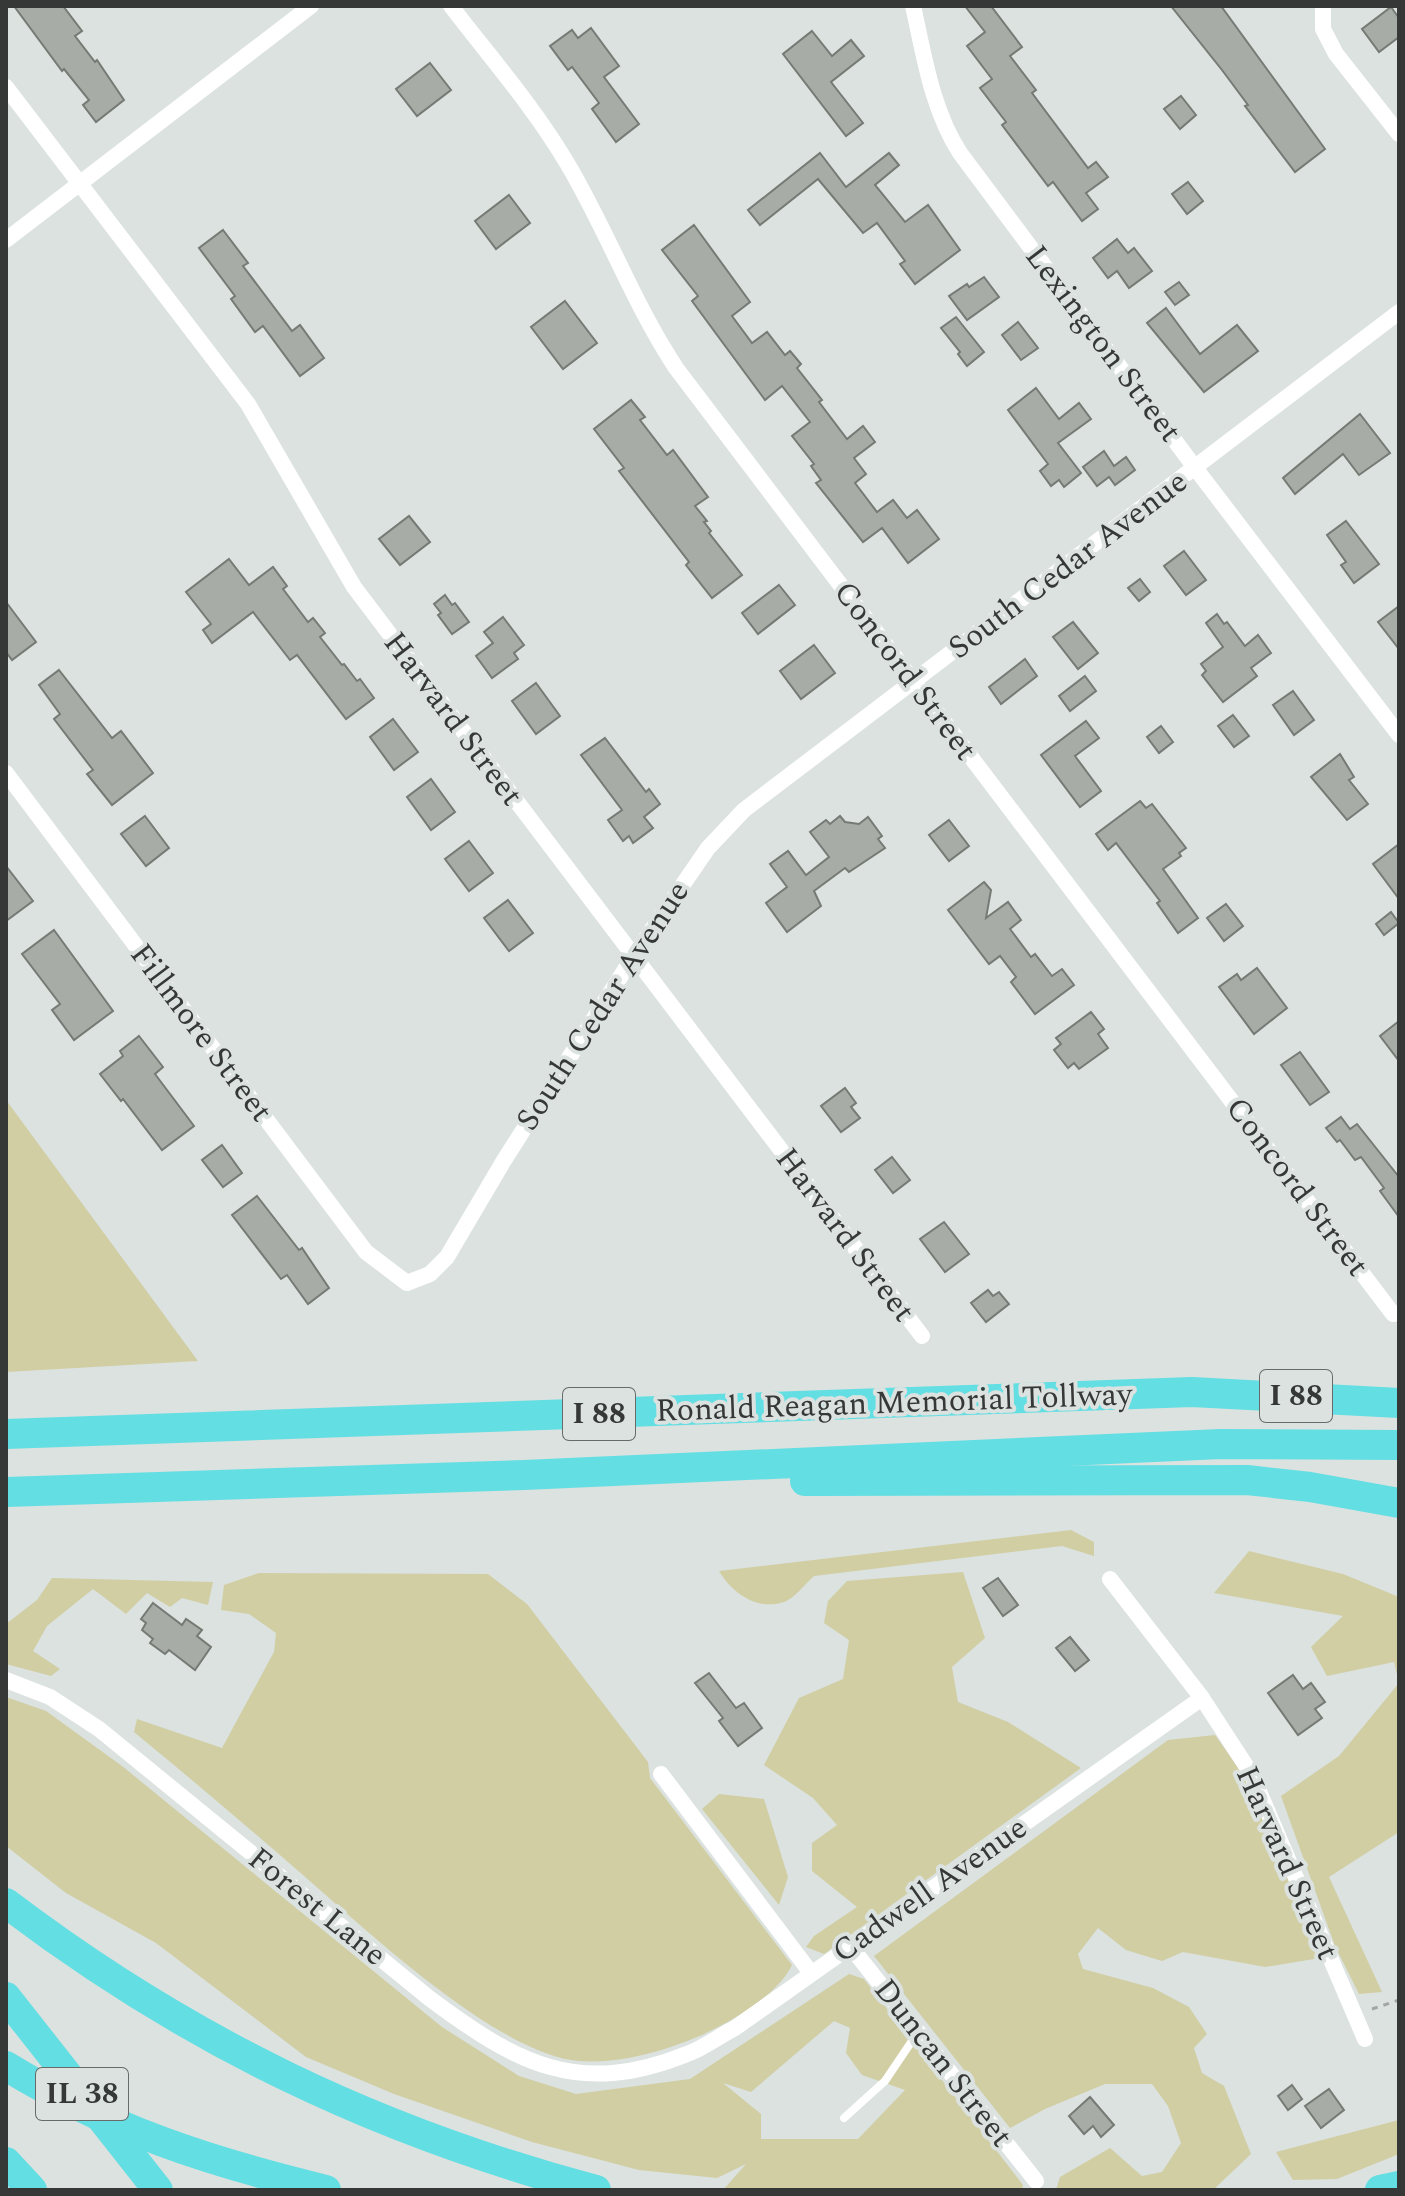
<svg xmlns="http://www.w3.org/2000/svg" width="1405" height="2196" viewBox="0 0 1405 2196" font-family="Spectral,serif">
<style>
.green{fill:#d1cea3;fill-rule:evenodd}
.building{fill:#a8aca6;stroke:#767a75;stroke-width:2}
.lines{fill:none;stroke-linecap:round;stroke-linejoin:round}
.path{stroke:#a2a7a5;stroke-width:3;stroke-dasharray:6 6;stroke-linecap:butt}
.lane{stroke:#fff;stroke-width:8}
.street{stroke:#fff;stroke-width:16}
.highway{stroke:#63dee3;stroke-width:30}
.labels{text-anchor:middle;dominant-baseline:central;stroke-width:8;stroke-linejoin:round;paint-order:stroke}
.shield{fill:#dbe2df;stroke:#676b69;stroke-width:2}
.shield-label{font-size:30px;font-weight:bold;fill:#353837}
.street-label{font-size:32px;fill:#353837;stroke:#dbe2df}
</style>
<rect width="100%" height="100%" fill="#dbe2df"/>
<g class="green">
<path d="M6 1100 198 1361 6 1372Z"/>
<path d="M1071 1530 1094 1542V1556L1062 1546 814 1576C806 1583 794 1599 784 1602 757 1611 732 1593 719 1571Z"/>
<path d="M1249 1551 1343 1574 1399 1597V1832L1329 1877 1382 1992 1359 1994 1335 1946 1281 1796 1339 1756 1399 1683 1394 1662 1327 1676 1311 1647 1343 1616 1214 1593Z"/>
<path d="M963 1572 985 1638 952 1667 958 1702 1008 1722 1081 1768 824 1954 806 1947 814 1936 857 1907 812 1871V1843L837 1825 813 1798 764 1765 799 1698 843 1679 849 1640 824 1623 828 1601 847 1581Z"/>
<path d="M259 1573 488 1574 527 1604 648 1762 650 1778 792 1965C777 1996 728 2024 697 2037 661 2052 619 2064 579 2061 497 2055 359 1923 296 1869 243 1823 189 1777 134 1732L137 1719 222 1748 274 1652 276 1633 249 1614 221 1610 224 1585Z"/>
<path d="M52 1578 213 1582 208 1605 182 1598 170 1607 147 1593 126 1614 93 1589 47 1626 33 1651 60 1669 51 1676 6 1664V1624L37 1600Z"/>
<path d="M6 1697 46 1711 122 1766 442 2027 519 2076 576 2094 690 2079 849 1974 864 1979 1023 2185 1022 2190H723L746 2164 717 2178 639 2170 532 2142 394 2094 306 2057 156 1943 66 1893 6 1846ZM834 2021 850 2028 846 2053 862 2075 905 2090 858 2139H761V2114L723 2083 751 2092Z"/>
<path d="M1215 1735 1249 1783 1320 1958 1265 1967 1183 1952 1162 1961 1126 1950 1098 1928 1078 1954 1083 1969 1153 1988 1189 2007 1207 2034 1194 2048 1202 2073 1224 2086 1251 2154 1213 2190H1056L1060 2177 1110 2148 1142 2176 1162 2172 1181 2143 1168 2106 1152 2084H1105L1045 2109 1010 2128 874 1956 1168 1740Z"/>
<path d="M719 1794 764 1799 788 1877 779 1905 702 1809Z"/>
<path d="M1399 2120V2154L1337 2179 1293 2180 1276 2152Z"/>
</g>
<g class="building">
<path d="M14 6H63L82 31 75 36 95 62 97 60 124 100 96 122 83 105 89 100 64 69 62 71Z"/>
<path d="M965 6H991L1022 47 1010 56 1036 90 1032 93 1088 168 1096 162 1108 177 1086 193 1098 209 1082 221 1053 182 1048 186 1002 125 1006 122 980 88 992 79 967 46 985 32Z"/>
<path d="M1171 6H1221L1325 149 1295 172 1245 106 1248 105 1222 70Z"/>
<path d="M1391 7 1399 18V37L1379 52 1362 29Z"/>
<path d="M591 28 619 66 604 77 639 124 616 142 592 109 599 103 572 67 568 70 550 46 572 30 578 38Z"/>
<path d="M812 31 832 56 851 40 864 56 831 82 863 123 846 136 783 54Z"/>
<path d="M430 63 451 90 417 116 396 89Z"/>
<path d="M1181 96 1196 115 1180 129 1164 109Z"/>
<path d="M820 153 846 187 889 153 899 165 875 185 905 222 928 205 960 250 915 284 900 264 905 261 877 223 863 233 818 179 760 225 748 210Z"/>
<path d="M1188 182 1203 201 1187 214 1172 194Z"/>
<path d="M509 195 530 223 496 249 475 221Z"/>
<path d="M694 225 750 302 732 316 752 343 767 332 785 355 790 351 801 364 797 368 822 400 819 402 847 439 863 426 875 442 854 458 866 474 855 483 877 512 893 500 907 518 917 510 939 539 908 563 882 528 863 542 816 483 821 480 811 466 814 464 792 436 810 422 782 386 765 400 692 301 698 296 662 250Z"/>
<path d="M223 230 248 263 243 266 292 331 300 325 324 358 300 376 263 326 255 332 231 299 235 296 199 248Z"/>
<path d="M1117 239 1128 253 1134 248 1152 271 1129 288 1117 271 1108 278 1093 258Z"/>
<path d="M984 277 999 297 967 320 949 296 967 284 969 287Z"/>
<path d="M1179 282 1189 295 1175 305 1165 292Z"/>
<path d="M565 301 597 343 563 369 531 327Z"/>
<path d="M1166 308 1200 354 1237 325 1258 351 1204 392 1147 323Z"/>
<path d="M956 317 984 352 967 366 958 354 960 352 941 328Z"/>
<path d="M1018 322 1038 348 1021 360 1002 335Z"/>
<path d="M1036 388 1059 419 1079 403 1091 419 1058 443 1081 473 1064 487 1059 480 1051 486 1040 471 1048 464 1008 410Z"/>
<path d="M631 400 645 417 640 420 667 455 673 450 708 497 695 506 707 521 704 522 711 531 709 533 742 575 712 598 686 565 689 562 619 471 624 468 594 429Z"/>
<path d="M1360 414 1390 453 1359 475 1343 454 1295 494 1283 478Z"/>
<path d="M1104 451 1114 466 1126 457 1135 470 1115 485 1109 477 1097 486 1083 467Z"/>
<path d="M409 516 430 542 400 565 379 539Z"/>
<path d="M1346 521 1379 564 1354 583 1341 565 1346 562 1327 535Z"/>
<path d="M1184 551 1206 580 1186 595 1164 566Z"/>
<path d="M229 559 249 585 273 567 287 586 283 589 308 622 313 618 325 633 320 637 342 665 344 664 357 681 360 679 374 698 346 719 297 655 290 660 253 612 212 643 203 630 211 624 186 592Z"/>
<path d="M1140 579 1150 592 1139 601 1128 588Z"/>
<path d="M779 585 795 605 758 634 742 613Z"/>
<path d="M445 595 452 605 455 603 469 622 452 634 438 615 441 613 434 604Z"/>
<path d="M6 602 36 642 12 660 6 652Z"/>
<path d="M1399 606V649L1378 622Z"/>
<path d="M1217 614 1224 624 1227 622 1245 646 1258 635 1271 653 1251 668 1257 676 1223 702 1202 675 1206 671 1201 664 1223 647 1206 623Z"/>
<path d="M503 617 524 645 514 653 518 659 492 678 476 656 493 643 484 632Z"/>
<path d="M1073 622 1098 653 1078 669 1053 637Z"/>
<path d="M814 645 835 673 801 699 780 671Z"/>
<path d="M1025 659 1037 676 1001 704 989 687Z"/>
<path d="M59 670 112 738 121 731 153 773 112 805 87 774 93 770 54 719 60 714 39 685Z"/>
<path d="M1085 676 1096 691 1070 711 1059 696Z"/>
<path d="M536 683 560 716 536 734 512 701Z"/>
<path d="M1293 691 1314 720 1294 735 1273 705Z"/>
<path d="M1233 715 1249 736 1234 747 1218 726Z"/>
<path d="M393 719 418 752 394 770 370 737Z"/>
<path d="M1086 721 1099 738 1075 756 1101 791 1080 807 1041 755Z"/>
<path d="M1161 726 1173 742 1159 753 1147 737Z"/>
<path d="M605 738 646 792 649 789 660 804 644 817 653 828 633 843 629 836 623 841 608 820 622 810 581 755Z"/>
<path d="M1340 754 1354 777 1349 780 1368 804 1347 820 1311 777Z"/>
<path d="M431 779 455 812 431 830 407 797Z"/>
<path d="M1140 801 1146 808 1152 804 1186 848 1179 853 1181 856 1163 869 1198 918 1178 933 1157 903 1160 901 1116 843 1108 850 1096 834Z"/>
<path d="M145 816 169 848 146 866 121 834Z"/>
<path d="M840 816 845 822 859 824 868 817 882 836 878 839 885 848 849 872 845 868 814 891 821 906 787 932 766 903 787 887 770 864 788 851 806 875 829 857 810 832 826 820 830 824Z"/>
<path d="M949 820 969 846 949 861 929 835Z"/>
<path d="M469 841 493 873 469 891 445 859Z"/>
<path d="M1399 844V899L1373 864Z"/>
<path d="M6 866 33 901 6 921Z"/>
<path d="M984 882 991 890 986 918 1008 902 1021 920 1010 929 1031 957 1035 954 1052 976 1062 969 1074 985 1035 1014 1011 982 1016 977 1000 956 989 964 948 910Z"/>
<path d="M508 900 533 933 509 951 484 918Z"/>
<path d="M1226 904 1243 926 1224 941 1207 918Z"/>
<path d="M1391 912 1399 923 1384 935 1376 924Z"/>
<path d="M54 930 113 1011 74 1040 52 1010 60 1004 22 954Z"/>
<path d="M1257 968 1287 1008 1254 1034 1219 987 1237 974 1241 980Z"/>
<path d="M1091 1012 1104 1029 1098 1034 1108 1048 1079 1069 1074 1063 1068 1068 1054 1050 1061 1044 1056 1038Z"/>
<path d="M1399 1021V1061L1380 1036Z"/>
<path d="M139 1036 163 1067 155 1074 194 1126 162 1150 123 1099 121 1101 100 1074 123 1056 120 1051Z"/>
<path d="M1300 1052 1329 1092 1310 1105 1281 1065Z"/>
<path d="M845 1088 856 1103 851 1107 860 1118 841 1132 821 1106Z"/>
<path d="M1341 1117 1350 1129 1357 1124 1399 1177V1217L1380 1191 1384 1188 1361 1157 1355 1160 1340 1140 1337 1142 1326 1128Z"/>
<path d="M222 1145 242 1173 223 1187 202 1160Z"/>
<path d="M892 1157 910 1180 893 1193 875 1170Z"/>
<path d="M257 1196 299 1250 302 1248 329 1288 308 1304 287 1275 281 1279 232 1215Z"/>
<path d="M944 1222 969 1254 945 1272 920 1239Z"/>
<path d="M988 1290 993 1296 999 1292 1009 1304 986 1322 971 1303Z"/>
<path d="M998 1578 1018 1605 1003 1616 983 1588Z"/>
<path d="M153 1603 182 1625 186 1619 202 1630 197 1636 211 1647 195 1670 169 1650 165 1654 150 1643 153 1639 142 1630 146 1623 141 1619Z"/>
<path d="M1070 1637 1089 1660 1075 1671 1056 1648Z"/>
<path d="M709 1673 736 1708 744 1703 762 1728 738 1746 719 1721 723 1718 695 1683Z"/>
<path d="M1293 1675 1303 1689 1311 1683 1325 1702 1315 1709 1322 1718 1298 1735 1268 1693Z"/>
<path d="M1292 2085 1302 2099 1288 2110 1278 2096Z"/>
<path d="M1329 2089 1344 2110 1321 2128 1305 2106Z"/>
<path d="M1090 2097 1114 2125 1101 2137 1093 2126 1084 2134 1069 2116Z"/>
</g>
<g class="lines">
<path class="path" d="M1372 2009 1399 2000"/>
<path class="lane" d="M844 2118 885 2081 918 2032"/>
<g class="street">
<path d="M451 6C490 57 534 107 567 163 607 230 633 303 676 368L1393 1314"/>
<path d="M913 6C924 55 932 110 960 153L1196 469 1399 735"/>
<path d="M1323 6V29L1336 54 1399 134"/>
<path d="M6 87 248 404 354 587 922 1336"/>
<path d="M6 240 311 6"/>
<path d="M6 773 366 1252 407 1283 430 1274 447 1257 503 1162 633 957 708 848 744 810 1399 312"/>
<path d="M1110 1579 1202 1698 1252 1775 1365 2039"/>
<path d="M6 1680 50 1697 99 1729 429 1998C516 2063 578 2098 687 2054 704 2048 719 2036 735 2028L1202 1698"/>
<path d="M661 1774 811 1973"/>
<path d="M850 1946 1036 2181"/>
</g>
<g class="highway">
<path d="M6 1434 1192 1392 1399 1403"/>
<path d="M805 1481 1247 1480 1310 1487 1399 1503"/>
<path d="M6 1492 524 1475 1221 1444 1399 1445"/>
<path d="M6 1903C188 2041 375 2131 596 2190"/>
<path d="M6 1997 158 2190"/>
<path d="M6 2066C111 2130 207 2161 326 2190"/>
<path d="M6 2162 32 2190"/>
<path d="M1380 2190 1399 2186"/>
</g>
</g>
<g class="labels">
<g class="shield">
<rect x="1260" y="1370" width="72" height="52" rx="6"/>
<rect x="563" y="1388" width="72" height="52" rx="6"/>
<rect x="36" y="2068" width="92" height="52" rx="6"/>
</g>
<g class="shield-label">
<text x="1296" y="1396">I 88</text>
<text x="599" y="1414">I 88</text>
<text x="82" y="2094">IL 38</text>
</g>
<g class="street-label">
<text transform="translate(1103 344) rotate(53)">Lexington Street</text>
<text transform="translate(1068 565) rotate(-37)">South Cedar Avenue</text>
<text transform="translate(905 671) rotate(53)">Concord Street</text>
<text transform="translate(453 719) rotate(53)">Harvard Street</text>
<text transform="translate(603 1006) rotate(-57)">South Cedar Avenue</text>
<text transform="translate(201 1033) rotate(53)">Fillmore Street</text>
<text transform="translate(1297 1187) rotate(53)">Concord Street</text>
<text transform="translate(845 1235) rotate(53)">Harvard Street</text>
<text transform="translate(894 1403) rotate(-2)">Ronald Reagan Memorial Tollway</text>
<text transform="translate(1287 1863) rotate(66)">Harvard Street</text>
<text transform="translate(930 1890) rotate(-35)">Cadwell Avenue</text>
<text transform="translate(317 1907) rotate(39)">Forest Lane</text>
<text transform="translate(943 2063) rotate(52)">Duncan Street</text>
</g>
</g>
<rect width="1405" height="2196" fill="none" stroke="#353837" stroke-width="16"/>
</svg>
